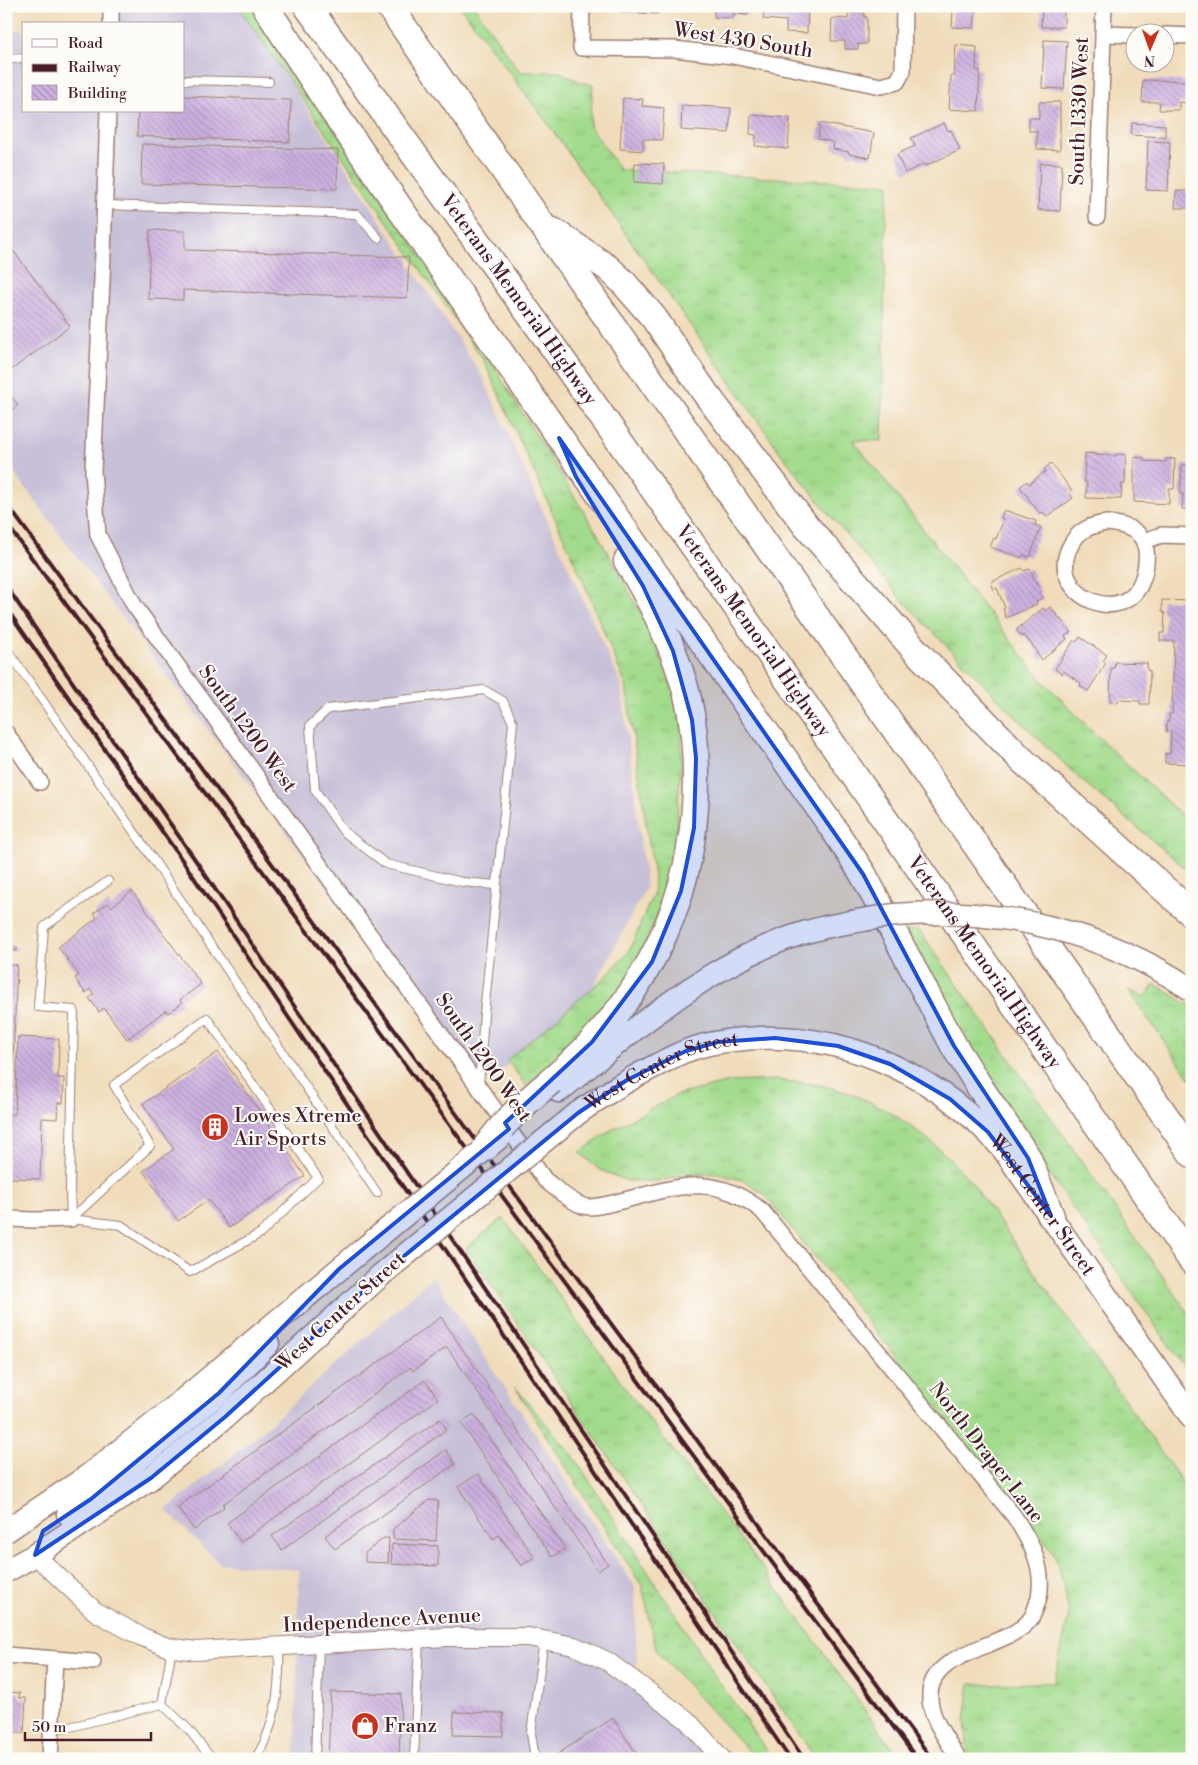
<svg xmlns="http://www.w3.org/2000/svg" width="1198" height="1765" viewBox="0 0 1198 1765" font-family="'Libre Bodoni',serif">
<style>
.industrial{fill:#c8bfd8}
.grass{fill:url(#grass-tufts);stroke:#767d5c}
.building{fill:url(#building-back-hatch)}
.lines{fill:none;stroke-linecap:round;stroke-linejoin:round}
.service-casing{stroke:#9d7e72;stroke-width:10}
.minor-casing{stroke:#9d7e72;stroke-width:18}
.tertiary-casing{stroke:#9d7e72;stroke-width:20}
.primary-casing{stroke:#9d7e72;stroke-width:25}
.motorway-casing{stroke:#9d7e72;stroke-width:29}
.service{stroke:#fff;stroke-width:8}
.minor{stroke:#fff;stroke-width:15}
.tertiary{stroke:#fff;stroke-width:18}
.primary{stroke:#fff;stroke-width:22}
.motorway{stroke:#fff;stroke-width:26}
.rail{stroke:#4a1f2b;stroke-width:4}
.primary-bridge-casing{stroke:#9d7e72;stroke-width:25;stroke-linecap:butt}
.motorway-bridge-casing{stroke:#9d7e72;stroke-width:29;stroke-linecap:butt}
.primary-bridge{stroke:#fff;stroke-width:22}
.motorway-bridge{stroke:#fff;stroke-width:26}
.marked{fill:#1d4ed8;fill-opacity:0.2;stroke:#1d4ed8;stroke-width:4;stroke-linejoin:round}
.labels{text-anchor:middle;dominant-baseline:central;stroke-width:4;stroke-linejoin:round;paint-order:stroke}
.street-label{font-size:20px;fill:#4a1f2b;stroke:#fdfcf7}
.poi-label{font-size:20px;fill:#4a1f2b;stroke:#fdfcf7;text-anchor:start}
</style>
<defs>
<pattern id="grass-tufts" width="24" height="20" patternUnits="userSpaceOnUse" patternTransform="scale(1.25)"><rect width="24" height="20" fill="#a3db8d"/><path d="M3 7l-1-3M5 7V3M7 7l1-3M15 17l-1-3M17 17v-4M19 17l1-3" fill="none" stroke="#8ebc7a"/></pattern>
<pattern id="building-back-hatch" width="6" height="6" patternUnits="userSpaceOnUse" patternTransform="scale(1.25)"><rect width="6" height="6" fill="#ccb1e0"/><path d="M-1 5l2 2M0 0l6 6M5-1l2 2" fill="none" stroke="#a88fb6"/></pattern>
</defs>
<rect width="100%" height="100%" fill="#fdfcf7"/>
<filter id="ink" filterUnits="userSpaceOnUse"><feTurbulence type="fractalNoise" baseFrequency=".02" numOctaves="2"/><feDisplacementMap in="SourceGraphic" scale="10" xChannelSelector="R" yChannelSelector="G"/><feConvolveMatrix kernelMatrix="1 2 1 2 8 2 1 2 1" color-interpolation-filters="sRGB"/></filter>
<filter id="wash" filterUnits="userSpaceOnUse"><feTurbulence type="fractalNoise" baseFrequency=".0096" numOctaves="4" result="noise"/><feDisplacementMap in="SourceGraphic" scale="20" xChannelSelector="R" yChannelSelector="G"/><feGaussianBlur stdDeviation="1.12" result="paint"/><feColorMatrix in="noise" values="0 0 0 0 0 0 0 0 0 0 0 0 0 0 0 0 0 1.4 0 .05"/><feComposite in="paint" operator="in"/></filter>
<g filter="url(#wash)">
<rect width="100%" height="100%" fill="#f0dcba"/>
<g class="industrial">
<path d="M111 6H240L482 376 621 684 646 887 582 1009 479 1086 66 543 6 462V30L24 31V111H184V24H111Z"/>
<path d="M433 1277 635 1587 637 1683 718 1759H295L299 1570 219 1563 166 1510 253 1439Z"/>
</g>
<g class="grass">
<path d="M238 6H254L477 340 597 533 648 626 669 679 682 725 681 762 677 820 670 880 659 911 639 958 619 992 589 1028 526 1086 507 1060 601 981 629 952 653 894 654 877 626 686 582 578 484 361Z"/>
<path d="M460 6H474L520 72H560L580 82 593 85 590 126 620 170 889 184 886 211 882 441 853 440 1040 678 1094 733 1192 825V874L1080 779 1012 713 903 601 829 514 782 455 553 131Z"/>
<path d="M919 930 1192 1318V1378L1029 1145 973 1059 905 931Z"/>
<path d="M1155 984 1192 1007V1081L1128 990 1145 997Z"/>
<path d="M775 1080C794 1082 814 1083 832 1088 888 1103 936 1141 973 1184L1192 1496V1759H971L968 1755 965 1720 970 1684 1054 1683 1069 1614 1062 1579 1053 1551 765 1195 745 1181 719 1174H686L662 1181H627L600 1170 580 1153 609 1131 677 1095 730 1082Z"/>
<path d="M503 1218 629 1393 753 1555 900 1759H816L466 1248Z"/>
<path d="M515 1387 574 1457 709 1667 772 1759H756L657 1652 642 1586Z"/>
</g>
<g id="blocks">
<g class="building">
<path d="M623 6H658V14L623 12Z"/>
<path d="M714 6H748V15L733 14V18L714 17Z"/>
<path d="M764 6H808L807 33 786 32V21L763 19Z"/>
<path d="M849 6H865L864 17H867V44H858V49H845V41H831L832 18 848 19Z"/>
<path d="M950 6H976L974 28 952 27 953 9H950Z"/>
<path d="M1042 6H1064V27H1041Z"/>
<path d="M1044 40 1067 41 1064 89 1042 88Z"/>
<path d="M956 45 977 47 976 70H980L978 111 949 109 951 76H954Z"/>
<path d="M1143 80 1189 81V103L1179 102V110H1159L1160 102H1142Z"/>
<path d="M184 96 291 100 290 142 137 136 138 111H184Z"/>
<path d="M623 98 643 99 642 106 664 108 662 140 643 139V151L620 149Z"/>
<path d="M1039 102H1060V150L1037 149V131H1029V118H1039Z"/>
<path d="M682 105 731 108 729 133 681 130Z"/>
<path d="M751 115 790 118 788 149 755 146 756 135 750 134Z"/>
<path d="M820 123 874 133 870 158 849 154V152L833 149 834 142 818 139Z"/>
<path d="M944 123 948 131 951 130 960 150 925 166 924 164 905 173 897 154 915 146 911 138Z"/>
<path d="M1132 123 1165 125V137L1131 135Z"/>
<path d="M1148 141 1170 142 1168 191 1146 190Z"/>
<path d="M142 144 338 150 337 189 141 184Z"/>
<path d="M635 163 664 164 663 184 634 182Z"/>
<path d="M1040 163 1062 164 1060 211 1038 210Z"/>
<path d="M1176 191H1192V208H1175Z"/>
<path d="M150 230 185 231V250L409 257 407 298 183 290V300L148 299Z"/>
<path d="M6 241 70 326 6 374Z"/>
<path d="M6 390 18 405 6 414Z"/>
<path d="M1085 453 1096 454V455L1116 456V454L1126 455 1125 484H1122L1121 499 1086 498 1087 482H1084Z"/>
<path d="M1134 457 1144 458V461L1166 462V459H1175L1174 489H1169V504L1134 502Z"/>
<path d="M1051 463 1072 491 1069 493 1073 498 1047 517 1043 512 1040 514 1020 487 1027 481 1029 484 1046 471 1044 469Z"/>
<path d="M1182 465H1192V510L1182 509 1183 494H1180Z"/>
<path d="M1004 510 1036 521 1035 525 1041 527 1030 557 1023 555 1022 558 990 547 994 538 996 539 1004 519 1001 518Z"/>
<path d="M1022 568 1024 571 1030 569 1043 598 1036 601 1037 604 1006 618 1003 609 1005 608 997 588 994 590 991 582Z"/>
<path d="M1162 600 1192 601V764L1165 763V753L1170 754 1171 732H1166L1167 721H1169V714H1172L1174 641H1160V633H1164L1165 613 1162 612Z"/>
<path d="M1050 607 1071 632 1065 636 1067 639 1042 660 1036 653 1038 652 1024 635 1022 637 1016 630 1043 608 1045 611Z"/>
<path d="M1080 637 1107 655 1103 661 1106 663 1088 691 1080 686 1081 683 1063 671 1062 674 1055 669 1074 640 1076 642Z"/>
<path d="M1115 662 1147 663V670L1150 671 1149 704H1140V701L1118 700V703L1110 702 1111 668H1114Z"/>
<path d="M132 891 201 984 180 1000 182 1003 168 1013 166 1010 127 1039 104 1008 99 1012 89 998 94 994 90 989 85 993 75 978 79 975 58 947 97 918 94 913 108 903 111 907Z"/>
<path d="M6 946 17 947V951L6 950Z"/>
<path d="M6 965H17L12 1088H6Z"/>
<path d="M18 1037 59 1039 58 1078H64L63 1103H58L57 1119 42 1118 40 1179 7 1178 9 1114H15Z"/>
<path d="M218 1052 305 1176 229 1228 209 1200 178 1221 143 1171 174 1149 143 1104Z"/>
<path d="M441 1317 608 1564 598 1571 447 1347 413 1371 411 1367 223 1504 224 1507 194 1530 178 1507Z"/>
<path d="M425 1380 438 1399 241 1542 227 1523Z"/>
<path d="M474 1414 565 1549 552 1557 461 1423Z"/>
<path d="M440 1419 447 1429 282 1550 272 1536Z"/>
<path d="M446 1450 455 1464 335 1549 325 1536Z"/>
<path d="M478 1474 534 1557 521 1566 499 1535 493 1539 458 1487Z"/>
<path d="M429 1500 438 1501 436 1541 393 1539V1529Z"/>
<path d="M384 1538H389L388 1563 365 1562V1553Z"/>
<path d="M392 1544 438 1546V1566L391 1564Z"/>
<path d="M8 1692 20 1693 19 1698H26L24 1733H6V1696H8Z"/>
<path d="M331 1692 401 1694 399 1759H328Z"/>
<path d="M454 1712 503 1713V1736L453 1735Z"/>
<path d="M613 1718 640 1759H550Z"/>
</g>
</g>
</g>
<g filter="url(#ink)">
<use href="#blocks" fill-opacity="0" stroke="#9d7e72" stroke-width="1"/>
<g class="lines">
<g class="service-casing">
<g id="service">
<path d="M6 62 13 59 24 58"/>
<path d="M184 80 269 82"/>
<path d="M105 205 357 214 378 238"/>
<path d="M6 648 155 862 377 1193"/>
<path d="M207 1018 318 1178 261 1233 190 1272 121 1225 71 1219 150 1146 114 1085Z"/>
<path d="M479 1086 484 1014 513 723 503 701 484 690 328 709 310 726 315 790 343 831 386 864 462 882 496 885"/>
<path d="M71 1219 70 1187 74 1010 38 1007 44 927 108 881"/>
<path d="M162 1704 189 1730 212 1759"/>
<path d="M51 1728 70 1727 162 1704 172 1648"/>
<path d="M255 1759C259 1752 264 1745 266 1738 278 1710 280 1677 279 1647"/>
<path d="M315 1759 319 1645"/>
<path d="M414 1759 419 1639"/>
<path d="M535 1759 531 1733 544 1640"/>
</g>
</g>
<g class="minor-casing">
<g id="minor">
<path d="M582 6 581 48 674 49 733 56 881 86 897 82 903 71 904 6"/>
<path d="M111 24V6"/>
<path d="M1103 34 1136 35"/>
<path d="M1166 35 1192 36"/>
<path d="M108 111 102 280 93 471 98 535 134 605 545 1180C557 1189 569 1201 583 1206 592 1209 608 1204 617 1202 675 1188 711 1170 762 1211L1014 1516C1030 1541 1045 1566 1039 1597 1037 1605 1034 1616 1028 1622 1005 1648 928 1651 930 1697 930 1719 948 1741 959 1759"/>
<path d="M1097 217 1104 6"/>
<path d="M1107 523C1138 526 1151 538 1145 570 1132 637 1040 594 1072 543 1080 529 1092 525 1107 523Z"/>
<path d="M1145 541 1161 535 1192 536"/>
<path d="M6 733 40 782"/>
<path d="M6 1219 35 1220 71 1219"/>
<path d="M6 1655 93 1662"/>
<path d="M50 1759 55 1659"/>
</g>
</g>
<g class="tertiary-casing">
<path id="tertiary" d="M35 1555 96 1612 140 1636 167 1647 196 1651 447 1637H528L574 1646 607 1661 687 1720 722 1759"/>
</g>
<g class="primary-casing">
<g id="primary">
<path d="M559 1091C645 1021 732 941 846 923"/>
<path id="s1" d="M578 1113C603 1095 627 1080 655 1066 665 1061 675 1055 686 1051 709 1042 735 1039 760 1038 854 1035 942 1079 1003 1149L1192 1418"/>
<path d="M68 1514 91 1499 219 1393 268 1344"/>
<path d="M6 1531 85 1478 160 1419 361 1251"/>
<path d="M6 1571 35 1555 151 1478 225 1417 381 1275"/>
</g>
</g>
<g class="motorway-casing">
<g id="motorway">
<path d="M265 6 333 111 403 213 835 831 863 874 954 1046 981 1089 1028 1158 1051 1216"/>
<path id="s2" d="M307 6 541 330 769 653 1192 1261"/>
<path d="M389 6 1192 1154"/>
<path d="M553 231 608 268 623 282 654 318 706 394 807 527 915 650 1022 760 1192 914"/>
<path d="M551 1081C645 1001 696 902 696 778 696 747 693 714 684 684 671 640 651 600 627 561"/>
</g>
</g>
<use href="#service" class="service"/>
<use href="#minor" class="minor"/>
<use href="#tertiary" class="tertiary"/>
<use href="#primary" class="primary"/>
<use href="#motorway" class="motorway"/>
<g class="rail">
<path d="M6 503 932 1759"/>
<path d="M6 523 917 1759"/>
<path d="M6 586 196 861 804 1759"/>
<path d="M6 608 180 857 790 1759"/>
</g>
<g class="primary-bridge-casing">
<g id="primary-bridge">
<path d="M846 923C863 920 879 917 895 915 998 906 1106 932 1192 990"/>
<path d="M361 1251 501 1136"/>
<path d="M381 1275 578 1113"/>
</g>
</g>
<g class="motorway-bridge-casing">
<path id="motorway-bridge" d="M486 1147C504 1121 527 1101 551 1081"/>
</g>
<use href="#primary-bridge" class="primary-bridge"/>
<use href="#motorway-bridge" class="motorway-bridge"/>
</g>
</g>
<path class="marked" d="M559 438 863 874 954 1046 1028 1158 1051 1216 988 1132 950 1099 890 1064 838 1046 775 1038 718 1042 686 1051 627 1080 578 1113 381 1275 225 1417 151 1478 35 1555 43 1531 91 1499 219 1393 339 1269 509 1129 505 1123 592 1042 652 962 681 891 694 828 696 758 692 720 673 651 643 586 576 477Z"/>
<defs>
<g id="building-disc" transform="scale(1.4375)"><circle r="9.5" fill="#c8321e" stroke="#fdfcf7"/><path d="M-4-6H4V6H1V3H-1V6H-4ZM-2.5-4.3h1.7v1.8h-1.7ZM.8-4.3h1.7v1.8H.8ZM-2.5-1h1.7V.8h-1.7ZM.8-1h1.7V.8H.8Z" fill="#fff"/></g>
<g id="shop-disc" transform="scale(1.4375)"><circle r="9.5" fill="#c8321e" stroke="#fdfcf7"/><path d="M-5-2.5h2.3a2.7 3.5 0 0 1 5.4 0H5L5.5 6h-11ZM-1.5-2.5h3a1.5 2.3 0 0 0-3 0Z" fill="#fff"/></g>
</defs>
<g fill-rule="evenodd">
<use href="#building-disc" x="215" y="1127"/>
<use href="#shop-disc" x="365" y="1726"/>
</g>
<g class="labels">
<g class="street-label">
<text transform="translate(743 41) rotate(9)">West 430 South</text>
<text transform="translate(1080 111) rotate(-88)">South 1330 West</text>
<text stroke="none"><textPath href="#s2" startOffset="362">Veterans Memorial Highway</textPath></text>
<text stroke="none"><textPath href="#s2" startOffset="768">Veterans Memorial Highway</textPath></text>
<text transform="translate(247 729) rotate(54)">South 1200 West</text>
<text stroke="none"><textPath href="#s2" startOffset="1172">Veterans Memorial Highway</textPath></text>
<text transform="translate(483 1058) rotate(55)">South 1200 West</text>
<text stroke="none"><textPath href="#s1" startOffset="95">West Center Street</textPath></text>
<text stroke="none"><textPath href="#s1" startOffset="545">West Center Street</textPath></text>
<text transform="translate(341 1312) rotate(-42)">West Center Street</text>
<text transform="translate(986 1453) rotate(52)">North Draper Lane</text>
<text transform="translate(382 1621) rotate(-3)">Independence Avenue</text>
</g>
<g class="poi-label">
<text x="234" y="1116">Lowes Xtreme<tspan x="234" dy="23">Air Sports</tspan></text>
<text x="384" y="1726">Franz</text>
</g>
</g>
<rect width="1198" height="1765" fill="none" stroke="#fdfcf7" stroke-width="25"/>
<rect x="22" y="22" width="162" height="90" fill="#fdfcf7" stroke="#b5a4a5"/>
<rect x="32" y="39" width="25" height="8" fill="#ffffff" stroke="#b5a4a5"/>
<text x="68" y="48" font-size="15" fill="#4a1f2b">Road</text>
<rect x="32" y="64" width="25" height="8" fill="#4a1f2b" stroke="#b5a4a5"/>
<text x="68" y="72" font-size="15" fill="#4a1f2b">Railway</text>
<rect x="32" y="85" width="25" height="15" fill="url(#building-back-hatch)" stroke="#b5a4a5"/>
<text x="68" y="98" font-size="15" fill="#4a1f2b">Building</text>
<g transform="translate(1150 48) rotate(182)"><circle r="24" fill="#fdfcf7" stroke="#b5a4a5"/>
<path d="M0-4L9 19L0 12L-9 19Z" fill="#c8321e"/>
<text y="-8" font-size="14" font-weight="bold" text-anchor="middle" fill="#4a1f2b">N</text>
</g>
<path d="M25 1732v8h126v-8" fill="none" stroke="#4a1f2b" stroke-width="2.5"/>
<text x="32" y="1732" font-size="15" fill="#4a1f2b" stroke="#fdfcf7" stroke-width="4" paint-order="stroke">50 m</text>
</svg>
